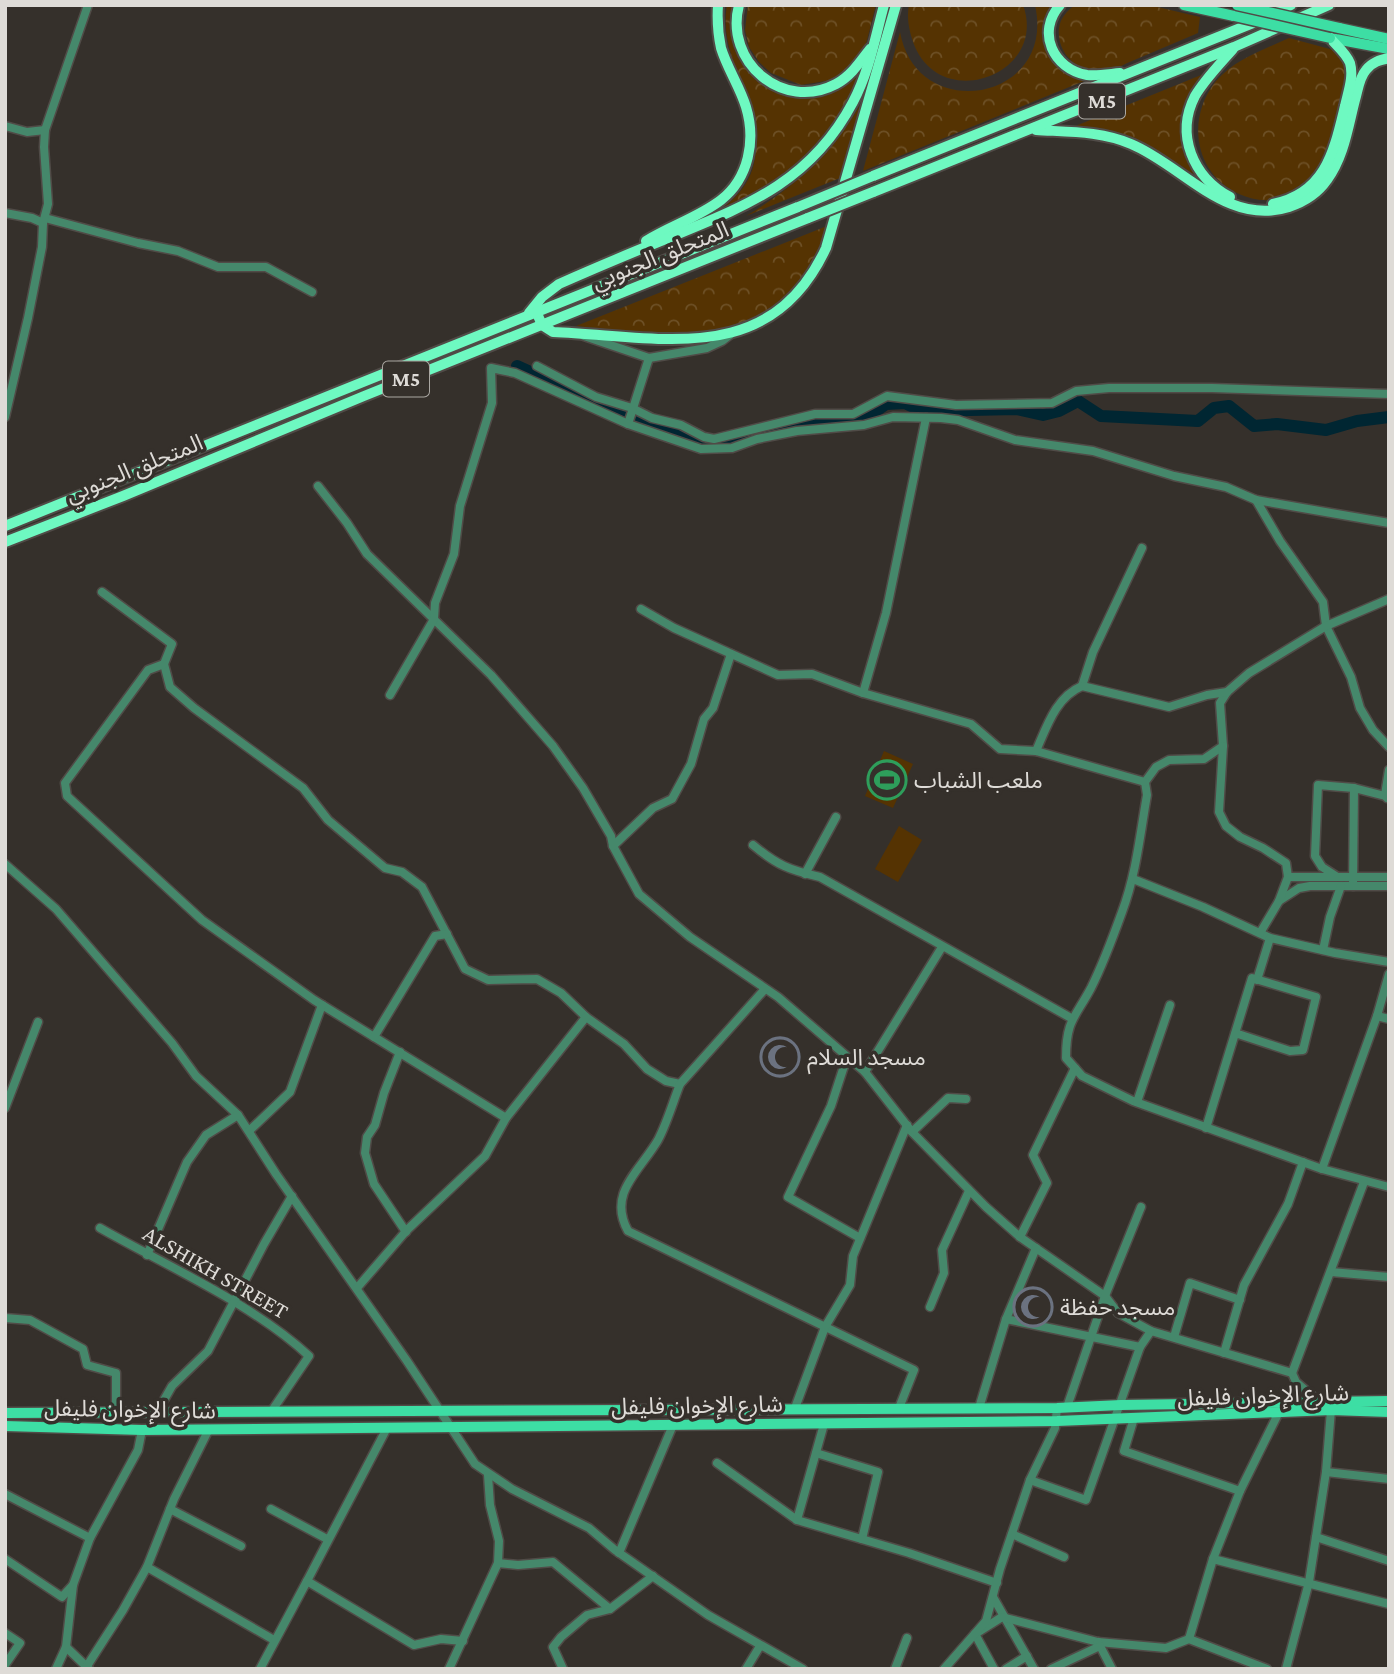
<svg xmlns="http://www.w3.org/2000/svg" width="1394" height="1674" viewBox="0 0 1394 1674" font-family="'Crimson Pro','Noto Sans Arabic',serif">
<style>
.park{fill:url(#park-crowns)}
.pitch{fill:#553302}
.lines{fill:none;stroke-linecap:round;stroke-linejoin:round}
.river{stroke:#002632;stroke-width:12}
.minor-casing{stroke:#504b47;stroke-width:11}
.major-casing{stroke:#504b47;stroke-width:13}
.highway-casing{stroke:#504b47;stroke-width:14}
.minor{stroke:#45886b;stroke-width:8}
.major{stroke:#3ddea4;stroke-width:10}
.highway{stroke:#6ef9c1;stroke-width:10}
.major-bridge-casing{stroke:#504b47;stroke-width:13;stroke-linecap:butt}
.highway-bridge-casing{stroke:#504b47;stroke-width:14;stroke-linecap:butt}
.major-bridge{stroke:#3ddea4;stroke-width:10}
.highway-bridge{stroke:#6ef9c1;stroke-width:10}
.labels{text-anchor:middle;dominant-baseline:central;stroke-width:7;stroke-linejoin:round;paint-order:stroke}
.shield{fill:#35302b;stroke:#aba8a3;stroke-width:2}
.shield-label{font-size:21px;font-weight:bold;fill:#dedbd7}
.street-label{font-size:23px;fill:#dedbd7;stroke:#35302b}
.poi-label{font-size:23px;fill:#dedbd7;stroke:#35302b;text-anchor:start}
</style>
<defs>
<pattern id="park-crowns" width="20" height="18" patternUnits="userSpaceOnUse" patternTransform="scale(1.75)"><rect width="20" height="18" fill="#553302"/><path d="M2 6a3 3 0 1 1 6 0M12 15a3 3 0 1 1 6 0" fill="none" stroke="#6d5026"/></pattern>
</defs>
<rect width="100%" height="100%" fill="#35302b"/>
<g class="park">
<path d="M727 5H736L738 52 750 72 764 84 818 96 835 92 861 71 844 108 813 151 761 195 699 224C726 207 751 190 755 157 764 99 717 62 727 5Z"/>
<path d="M748 5H876L865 48 847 71 832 80 801 85 771 73 759 62 749 47 745 30Z"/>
<path d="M909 5H1023C1048 73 944 113 915 47 910 35 906 19 909 5Z"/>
<path d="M1035 5H1059L1054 11V52L1089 79 863 171 900 32C917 126 1057 101 1035 5Z"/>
<path d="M1075 5H1149L1200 17 1198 33C1176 42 1154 52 1132 61 1124 64 1115 70 1107 72 1087 75 1065 62 1060 42 1056 26 1061 15 1075 5Z"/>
<path d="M1289 38 1341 52 1351 83 1316 183C1302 188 1285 199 1270 200 1259 201 1249 198 1239 194 1194 174 1186 118 1216 81 1235 59 1263 50 1289 38Z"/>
<path d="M1216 69 1191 108 1189 140 1209 185C1162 152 1132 132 1073 127Z"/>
<path d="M869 88 845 176 746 216C800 184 841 145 869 88Z"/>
<path d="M832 224C776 353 695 339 576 326Z"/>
</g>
<g class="pitch">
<path d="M884 751 913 764 893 808 865 796Z"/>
<path d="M899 826 922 840 898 882 875 869Z"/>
</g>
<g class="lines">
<path class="river" d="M517 366 572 391 590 403 653 424 677 429 691 438 711 444 733 441 769 429 793 426 820 419 839 423 854 421 870 415 886 404 905 403 922 411 1017 409 1043 415 1059 411 1078 401 1101 416 1198 421 1214 408 1229 406 1254 426 1277 424 1326 430 1357 421 1389 417"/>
<g class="minor-casing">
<g id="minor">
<path d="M5 126 27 132 45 130"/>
<path d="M5 213 32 218 43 223"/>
<path d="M45 218 138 243 178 251 218 267H266L312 292"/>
<path d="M584 336 649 358 707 348 722 341 731 334"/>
<path d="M537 366 596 397 632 408 652 418 681 425 704 437 714 439 815 414H853L887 396 956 405 1052 403 1076 391 1109 388H1212L1389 394"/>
<path d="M5 417 28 318 42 247 43 223 48 204 44 147 45 130 88 5"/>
<path d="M628 424 649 358"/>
<path d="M318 486 347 523 367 554 491 675 553 746 583 788 611 836 613 846 639 894 690 937 778 997 865 1072 912 1132 986 1207 1020 1237 1105 1296 1118 1313 1151 1331 1292 1373 1296 1382 1317 1400"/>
<path d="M1256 500 1280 541 1323 602 1326 626 1351 677 1360 708 1373 730 1389 747"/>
<path d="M102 592 172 644 164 664 170 687 194 708 303 788 328 820 385 868 402 872 422 887 465 969 488 980 537 979 561 993 586 1017 624 1044 647 1069 666 1081 680 1084 765 989"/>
<path d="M1389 599 1326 626 1249 673 1227 692 1220 703 1223 746 1204 759 1169 760 1156 767 1145 782 1147 795C1140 835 1136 875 1122 912 1113 937 1103 964 1091 988 1075 1018 1066 1020 1066 1058L1082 1076 1133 1101 1322 1169 1389 1187"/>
<path d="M641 609 674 628 778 675 812 674 863 693 971 724 1000 749 1036 751 1145 782"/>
<path d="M164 664 148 670 65 783 67 796 202 920 314 1000 506 1118"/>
<path d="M1082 686 1093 652 1142 548"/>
<path d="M863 693 886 613 926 418"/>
<path d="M390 695 434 619 435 603 454 554 460 506 492 403 491 368 515 373 628 424 701 449 732 448 757 439 797 431 864 425 893 417 941 418 958 420 1015 440 1093 451 1174 476 1226 487 1256 500 1389 523"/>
<path d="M1223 746 1219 812 1226 826 1240 837 1263 848 1286 863 1288 877"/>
<path d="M1036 751C1047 726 1056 697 1082 686L1169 707 1207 695 1227 692"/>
<path d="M1387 798 1385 795 1389 770"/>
<path d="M753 845C777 865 789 870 820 877L1071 1018"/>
<path d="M613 846 653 808 672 799 691 764 704 719 713 708 731 654"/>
<path d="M5 864 56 909 172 1043 196 1076 238 1115 276 1174 407 1361 475 1464 512 1489 589 1528 615 1550 708 1615 803 1669"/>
<path d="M805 874 836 817"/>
<path d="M1336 876 1322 867 1315 856 1318 785 1354 788"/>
<path d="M1133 879 1203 907 1270 938 1335 953 1389 962"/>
<path d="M1353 886 1354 788 1389 797"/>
<path d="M1279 901 1299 888 1310 886H1389"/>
<path d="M1260 933 1279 901 1288 877H1389"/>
<path d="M1323 950 1330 917 1341 886"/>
<path d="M1257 980 1270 938"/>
<path d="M1377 1016 1389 1019"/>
<path d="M374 1037 435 936 447 934"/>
<path d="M400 1052 384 1093 375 1125 367 1137 365 1153 374 1184 406 1232"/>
<path d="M847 1057 831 1106 788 1197 860 1238"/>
<path d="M865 1072 942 947"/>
<path d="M680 1084C673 1102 667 1123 658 1140 640 1171 607 1193 628 1231L914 1370 899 1408"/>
<path d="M1137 1102 1170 1005"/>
<path d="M5 1108 38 1022"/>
<path d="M1206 1128 1252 978 1316 997 1303 1050 1290 1051 1235 1033"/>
<path d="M249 1131 290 1092 322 1005"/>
<path d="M912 1132 948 1098 966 1099"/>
<path d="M1322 1169 1377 1016 1389 974"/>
<path d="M100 1228C167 1266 253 1304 309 1356L271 1412"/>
<path d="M1020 1237 1047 1183 1033 1155 1075 1068"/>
<path d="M1036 1248 1006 1319 1140 1347"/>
<path d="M147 1255 187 1162 206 1135 238 1115"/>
<path d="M1331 1272 1389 1277"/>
<path d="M357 1288 407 1230 485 1156 506 1118 586 1017"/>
<path d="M930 1307 944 1273 942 1250 969 1191"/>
<path d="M5 1318 30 1320 83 1349 87 1365 116 1373V1414"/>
<path d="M1174 1337 1190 1283 1240 1300"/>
<path d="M1224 1353 1244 1285 1288 1204 1303 1162"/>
<path d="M1292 1373 1364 1182"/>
<path d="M1067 1407 1105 1296 1141 1207"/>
<path d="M795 1408 825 1327 850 1285 853 1256 907 1125"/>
<path d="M979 1408 1006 1319"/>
<path d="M156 1414 172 1386 208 1351 264 1244 292 1196"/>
<path d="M1134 1418 1124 1451 1240 1491"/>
<path d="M816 1453 878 1472 862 1539"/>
<path d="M717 1463 797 1520 909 1553 997 1583"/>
<path d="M1326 1472 1389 1479"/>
<path d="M1030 1480 1086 1500 1140 1347 1151 1331"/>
<path d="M5 1494 90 1538"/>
<path d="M170 1509 241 1546"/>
<path d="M271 1509 327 1539"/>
<path d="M797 1520 824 1424"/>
<path d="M1012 1534 1064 1557"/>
<path d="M1316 1537 1389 1561"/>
<path d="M619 1553 673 1425"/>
<path d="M5 1559 62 1597 73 1585"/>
<path d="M1213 1559 1389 1604"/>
<path d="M498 1563 518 1565 553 1562 610 1609"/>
<path d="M147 1567 274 1640"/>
<path d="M307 1581 387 1428"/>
<path d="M993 1597 1034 1669"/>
<path d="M5 1633 20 1643 5 1665"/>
<path d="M975 1634 1002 1617 1098 1642 1166 1648 1189 1639 1267 1669"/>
<path d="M975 1634 994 1669"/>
<path d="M1189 1639 1213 1559 1240 1491 1279 1412"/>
<path d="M1098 1642 1112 1669"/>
<path d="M66 1647 89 1669"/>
<path d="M87 1666 123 1610 147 1567 174 1499 209 1429"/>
<path d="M56 1669 66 1647 73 1585 90 1538 138 1450 142 1430"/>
<path d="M260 1669 307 1581 414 1645 441 1639 463 1641"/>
<path d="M449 1669 498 1563 499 1541 490 1505 488 1475"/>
<path d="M563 1669 553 1647 561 1637 587 1615 610 1609 653 1576"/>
<path d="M746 1669 760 1646"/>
<path d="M895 1669 907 1638"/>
<path d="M944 1669 986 1621 1000 1569 1030 1480 1055 1428 1057 1408"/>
<path d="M1006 1669 1027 1656"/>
<path d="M1051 1669 1100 1646"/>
<path d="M1286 1669 1309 1582 1326 1472 1331 1410"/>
</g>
</g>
<g class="major-casing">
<g id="major">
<path d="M1184 5 1234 16"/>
<path d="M1339 28 1389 39"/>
<path d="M1330 38 1389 49"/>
<path d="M5 1413 1057 1408 1121 1405 1389 1401"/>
<path d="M5 1426 142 1430 1057 1421 1331 1410 1389 1412"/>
</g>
</g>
<g class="highway-casing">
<g id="highway">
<path d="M739 5C724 62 783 112 836 84 851 76 860 62 870 49"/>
<path d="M1060 5C1036 32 1053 69 1087 75 1098 76 1109 74 1120 73"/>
<path d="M1036 130C1068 132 1101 131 1131 144 1182 165 1227 227 1289 207 1304 202 1318 193 1327 180 1344 157 1348 127 1355 100 1358 90 1359 78 1366 70 1372 62 1380 60 1389 58"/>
<path d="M873 176 1253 23 1291 5"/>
<path d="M873 192 1234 47 1329 5"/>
<path d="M1230 197C1193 177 1175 135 1195 96 1205 79 1220 64 1233 49"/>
<path d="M1273 204C1326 193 1334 151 1345 106 1348 92 1354 77 1350 63 1346 53 1337 46 1330 38"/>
<path d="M646 241C670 226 699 217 721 200 749 178 756 140 746 107 740 87 727 68 721 48 718 34 717 20 718 5"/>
<path d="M536 311 542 325 553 332C660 336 770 369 826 248L896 5"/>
<path d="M529 313 542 297 559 284C595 268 631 253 668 238 746 206 811 182 853 102 869 72 875 38 884 5"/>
<path d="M5 526 798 207"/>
<path d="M5 542 123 496 364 396 808 218"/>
</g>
</g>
<use href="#minor" class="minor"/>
<use href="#major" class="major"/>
<use href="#highway" class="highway"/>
<g class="major-bridge-casing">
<g id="major-bridge">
<path d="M1237 5 1339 28"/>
<path d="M1234 16 1330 38"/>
</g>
</g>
<g class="highway-bridge-casing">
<g id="highway-bridge">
<path d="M798 207 873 176"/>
<path d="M808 218 873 192"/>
</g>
</g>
<use href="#major-bridge" class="major-bridge"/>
<use href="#highway-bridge" class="highway-bridge"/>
</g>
<defs>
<g id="stadium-ring" transform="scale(2.0125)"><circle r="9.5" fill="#35302b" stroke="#2e9e5b" stroke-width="1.5"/><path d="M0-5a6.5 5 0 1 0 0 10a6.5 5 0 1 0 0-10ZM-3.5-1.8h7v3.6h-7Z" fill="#2e9e5b"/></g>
<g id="mosque-ring" transform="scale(2.0125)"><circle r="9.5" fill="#35302b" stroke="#6b7280" stroke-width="1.5"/><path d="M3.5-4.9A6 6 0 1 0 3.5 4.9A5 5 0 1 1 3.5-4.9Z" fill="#6b7280"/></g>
</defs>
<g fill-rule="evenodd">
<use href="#stadium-ring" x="887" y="780"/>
<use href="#mosque-ring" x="780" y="1057"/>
<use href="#mosque-ring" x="1033" y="1307"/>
</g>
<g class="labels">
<g class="shield">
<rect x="1079" y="83.5" width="46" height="35" rx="5"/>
<rect x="383" y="361.5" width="46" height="35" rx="5"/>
</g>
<g class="shield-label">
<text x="1102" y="101">M5</text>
<text x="406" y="379">M5</text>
</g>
<g class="street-label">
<text transform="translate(660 255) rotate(-22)">المتحلق الجنوبي</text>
<text transform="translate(134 468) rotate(-22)">المتحلق الجنوبي</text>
<text transform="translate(216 1272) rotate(30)">ALSHIKH STREET</text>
<text transform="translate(1263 1395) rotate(-2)">شارع الإخوان فليفل</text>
<text transform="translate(697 1405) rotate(-1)">شارع الإخوان فليفل</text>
<text transform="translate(130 1409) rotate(1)">شارع الإخوان فليفل</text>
</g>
<g class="poi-label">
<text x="914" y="780">ملعب الشباب</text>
<text x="807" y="1057">مسجد السلام</text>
<text x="1060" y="1307">مسجد حفظة</text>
</g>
</g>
<rect width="1394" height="1674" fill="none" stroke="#dedbd7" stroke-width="14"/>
</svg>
